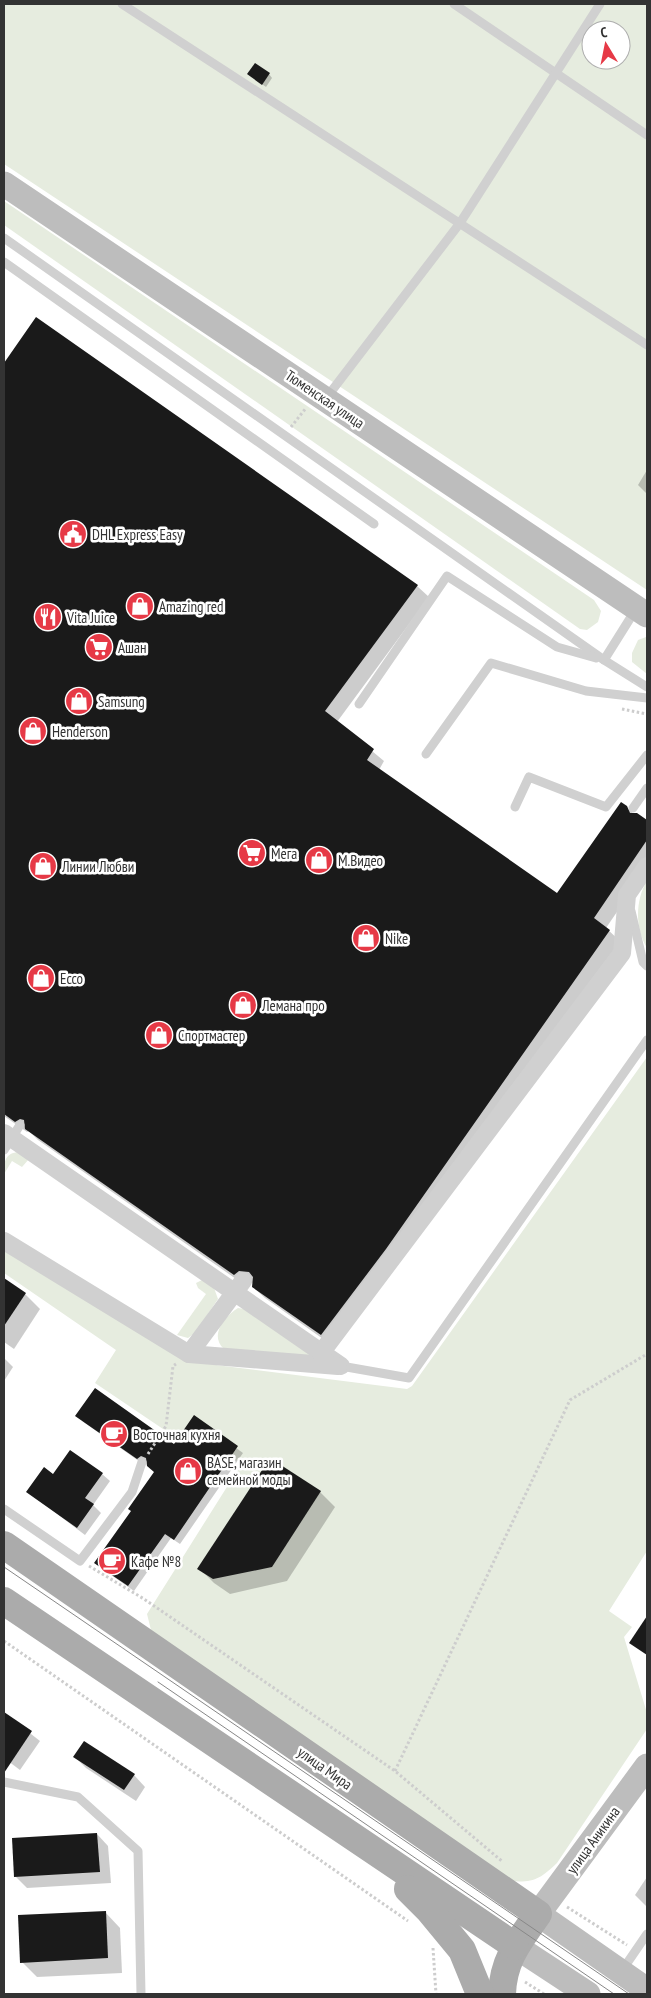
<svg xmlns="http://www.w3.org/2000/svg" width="651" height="1998" viewBox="0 0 651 1998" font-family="'PT Sans Narrow',sans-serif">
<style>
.green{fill:#e6ecdf;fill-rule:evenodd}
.shadow{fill:#0003}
.building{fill:#1a1a1a}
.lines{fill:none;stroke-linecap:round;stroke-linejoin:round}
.path{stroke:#cdcdcd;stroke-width:3;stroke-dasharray:2.5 2.5;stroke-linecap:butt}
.lane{stroke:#d0d0d0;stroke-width:9}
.street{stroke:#d0d0d0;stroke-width:18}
.secondary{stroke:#bdbdbd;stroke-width:25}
.primary{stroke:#ababab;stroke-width:28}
.tram{stroke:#888;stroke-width:1}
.labels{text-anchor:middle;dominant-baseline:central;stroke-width:5;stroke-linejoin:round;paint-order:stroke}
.street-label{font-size:15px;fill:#333;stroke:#fff}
.poi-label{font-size:15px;fill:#333;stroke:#fff;text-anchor:start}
</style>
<rect width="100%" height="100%" fill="#fff"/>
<g class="green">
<path d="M4 4H647V590L4 164ZM591 30H621V60H591Z"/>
<path d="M4 201 594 600 601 611 598 622 587 630 580 629 4 225Z"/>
<path d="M646 637 647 638V674L632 662V653L638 640Z"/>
<path d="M647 881V948C635 929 635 900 647 881Z"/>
<path d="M647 1057V1551L609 1611 632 1627 624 1637 647 1713V1729L557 1863C540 1879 534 1883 509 1881L152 1634 147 1614 242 1463 166 1431 95 1383 116 1350 4 1273V1250L216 1365 407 1389 412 1386Z"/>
<path d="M19 1152 29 1159 22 1167 12 1161 4 1174C4 1161 5 1153 19 1152Z"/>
<path d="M202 1280 214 1288 218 1299 195 1333 188 1338 177 1335 206 1294 198 1288 196 1283Z"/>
<path d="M238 1308 244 1309 310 1354 309 1357 224 1349C209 1335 224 1317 238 1308Z"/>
</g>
<g class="shadow">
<path d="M248 74H269L272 78 266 87Z"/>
<path d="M36 319 417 586 429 597 337 722 384 761 379 770 557 894 626 807 634 814 647 822V868L606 928 621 942 333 1346 265 1298 253 1287 254 1282 246 1286 38 1140 29 1131 27 1132 4 1116V365Z"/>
<path d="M647 470V494L638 485Z"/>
<path d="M4 1280 25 1294 40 1309 14 1349 4 1342Z"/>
<path d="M4 1358 13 1367 4 1381Z"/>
<path d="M194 1417 243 1453 180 1544 171 1538 134 1591 101 1568 155 1472 148 1460 143 1464 82 1421 174 1446Z"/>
<path d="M270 1460 320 1492 335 1507 287 1581 230 1594 214 1583 199 1568Z"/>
<path d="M102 1474 110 1481 93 1505 101 1513 85 1535 28 1492 53 1476Z"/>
<path d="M4 1713 40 1741 20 1770 4 1758Z"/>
<path d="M75 1757 134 1775 145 1787 136 1801 86 1768Z"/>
<path d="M97 1834 108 1846 111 1883 27 1888 15 1876Z"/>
<path d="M647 1877V1907L635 1895Z"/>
<path d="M105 1912 120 1928 122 1973 37 1977 22 1962Z"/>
</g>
<g class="building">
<path d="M255 63 270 73 262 85 247 74Z"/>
<path d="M36 317 418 585 325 711 374 749 367 760 557 893 621 802 627 806 630 813H637L647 820V840L594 918 610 930 386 1249 321 1335 252 1287 253 1277 249 1272 239 1271 234 1275 25 1129 24 1120 20 1119 15 1122 4 1114V363Z"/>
<path d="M4 1278 26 1293 4 1326Z"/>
<path d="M95 1388 174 1444 194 1415 238 1446 174 1540 165 1534 128 1586 94 1563 131 1511 128 1509 154 1472 147 1466 146 1458 141 1456 137 1459 75 1416Z"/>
<path d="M70 1450 103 1473 85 1498 94 1504 77 1528 26 1492 44 1467 53 1474Z"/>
<path d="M270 1458 321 1491 272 1567 213 1579 197 1569Z"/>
<path d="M647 1616V1655L629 1643Z"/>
<path d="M4 1712 32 1731 4 1773Z"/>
<path d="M84 1741 135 1774 124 1790 73 1757Z"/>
<path d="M97 1833 100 1872 14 1877 12 1838Z"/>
<path d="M106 1911 108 1958 20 1963 18 1915Z"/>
</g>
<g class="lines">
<g class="path">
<path d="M291 427 306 408"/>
<path d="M622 709 647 714"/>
<path d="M148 1454 166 1426 173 1366 176 1364"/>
<path d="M89 1566 144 1599 395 1771 503 1862"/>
<path d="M4 1641 408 1921"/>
<path d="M395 1771 570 1400 647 1354"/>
<path d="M567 1907 627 1945"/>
<path d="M433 1948 436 1994"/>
<path d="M525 1982 544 1994"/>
</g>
<g class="lane">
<path d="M122 4 647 345"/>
<path d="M454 4 647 135"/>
<path d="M4 238 604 660"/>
<path d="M4 262 374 524"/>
<path d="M327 397 460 223 600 4"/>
<path d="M636 609 604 660 647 687"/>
<path d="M359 704 447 576 557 647 596 658"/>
<path d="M426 754 491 663 586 691 647 698"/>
<path d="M515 807 529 777 606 807 647 755"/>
<path d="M633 808 647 788"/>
<path d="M631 911 643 962 647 966"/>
<path d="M4 1150 20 1125"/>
<path d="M341 1366 409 1378 647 1040"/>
<path d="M4 1509 80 1561 132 1492 142 1462"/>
<path d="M4 1782 78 1797 138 1851 141 1994"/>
<path d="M621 1972 647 1934"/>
</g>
<g class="street">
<path d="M4 1133 341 1366"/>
<path d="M4 1241 189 1354 338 1366"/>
<path d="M321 1353 622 953 627 895 647 866"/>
<path d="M189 1354 243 1281"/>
</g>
<g class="secondary">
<path d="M4 184 647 615"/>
<path d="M647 1766 538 1914 647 1990"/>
<path d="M515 1946 588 1994"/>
</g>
<g class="primary">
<path d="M4 1545 538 1914C519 1941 503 1960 502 1994"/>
<path d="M4 1601 515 1946"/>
<path d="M408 1889 429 1910 462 1950 480 1994"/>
</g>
<g class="tram">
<path d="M4 1567 629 1994"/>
<path d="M158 1682 614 1994"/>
</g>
</g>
<defs>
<g id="civic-disc" transform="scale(1.4375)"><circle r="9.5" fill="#e63946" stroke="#fff"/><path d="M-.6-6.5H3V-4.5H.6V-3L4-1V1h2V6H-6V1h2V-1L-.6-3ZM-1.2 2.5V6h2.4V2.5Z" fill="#fff"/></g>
<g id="shop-disc" transform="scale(1.4375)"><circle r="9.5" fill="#e63946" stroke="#fff"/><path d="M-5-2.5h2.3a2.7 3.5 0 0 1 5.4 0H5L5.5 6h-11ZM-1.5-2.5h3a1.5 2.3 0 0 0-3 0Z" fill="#fff"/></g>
<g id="restaurant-disc" transform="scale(1.4375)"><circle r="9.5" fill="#e63946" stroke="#fff"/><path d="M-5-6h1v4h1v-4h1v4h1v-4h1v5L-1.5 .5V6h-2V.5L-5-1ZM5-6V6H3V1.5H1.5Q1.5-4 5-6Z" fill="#fff"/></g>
<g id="supermarket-disc" transform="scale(1.4375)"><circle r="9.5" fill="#e63946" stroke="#fff"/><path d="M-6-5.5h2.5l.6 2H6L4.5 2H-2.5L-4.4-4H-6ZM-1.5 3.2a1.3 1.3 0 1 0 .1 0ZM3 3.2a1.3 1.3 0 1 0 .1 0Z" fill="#fff"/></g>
<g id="cafe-disc" transform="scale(1.4375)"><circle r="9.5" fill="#e63946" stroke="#fff"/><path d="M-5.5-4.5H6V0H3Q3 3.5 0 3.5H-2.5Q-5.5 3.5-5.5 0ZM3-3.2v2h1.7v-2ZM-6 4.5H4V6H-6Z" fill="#fff"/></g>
</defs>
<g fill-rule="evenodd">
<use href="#civic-disc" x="73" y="534"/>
<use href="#shop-disc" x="140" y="606"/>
<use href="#restaurant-disc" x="48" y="617"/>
<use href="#supermarket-disc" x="99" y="647"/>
<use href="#shop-disc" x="79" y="701"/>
<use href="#shop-disc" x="33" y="731"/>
<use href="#supermarket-disc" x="252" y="853"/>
<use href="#shop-disc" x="319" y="860"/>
<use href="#shop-disc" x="43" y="866"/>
<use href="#shop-disc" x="366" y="938"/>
<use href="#shop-disc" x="41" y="978"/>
<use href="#shop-disc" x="243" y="1005"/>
<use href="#shop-disc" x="159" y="1035"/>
<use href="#cafe-disc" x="114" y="1434"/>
<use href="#shop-disc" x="188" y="1471"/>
<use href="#cafe-disc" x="112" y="1561"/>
</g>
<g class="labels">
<g class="street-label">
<text transform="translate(325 399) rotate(34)">Тюменская улица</text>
<text transform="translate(325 1768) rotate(35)">улица Мира</text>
<text transform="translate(593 1840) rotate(-54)">улица Аникина</text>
</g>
<g class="poi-label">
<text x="92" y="534">DHL Express Easy</text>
<text x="159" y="606">Amazing red</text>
<text x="67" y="617">Vita Juice</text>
<text x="118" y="647">Ашан</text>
<text x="98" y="701">Samsung</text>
<text x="52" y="731">Henderson</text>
<text x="271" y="853">Мега</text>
<text x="338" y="860">М.Видео</text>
<text x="62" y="866">Линии Любви</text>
<text x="385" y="938">Nike</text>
<text x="60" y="978">Ecco</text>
<text x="262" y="1005">Лемана про</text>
<text x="178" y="1035">Спортмастер</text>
<text x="133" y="1434">Восточная кухня</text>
<text x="207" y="1462">BASE, магазин<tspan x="207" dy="17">семейной моды</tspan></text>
<text x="131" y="1561">Кафе №8</text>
</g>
</g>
<rect width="651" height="1998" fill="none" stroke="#333333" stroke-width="10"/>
<g transform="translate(606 45) rotate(350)"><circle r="24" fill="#ffffff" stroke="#adadad"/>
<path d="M0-4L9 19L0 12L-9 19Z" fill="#e63946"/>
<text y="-8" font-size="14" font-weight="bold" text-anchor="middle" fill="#333333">С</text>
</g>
</svg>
